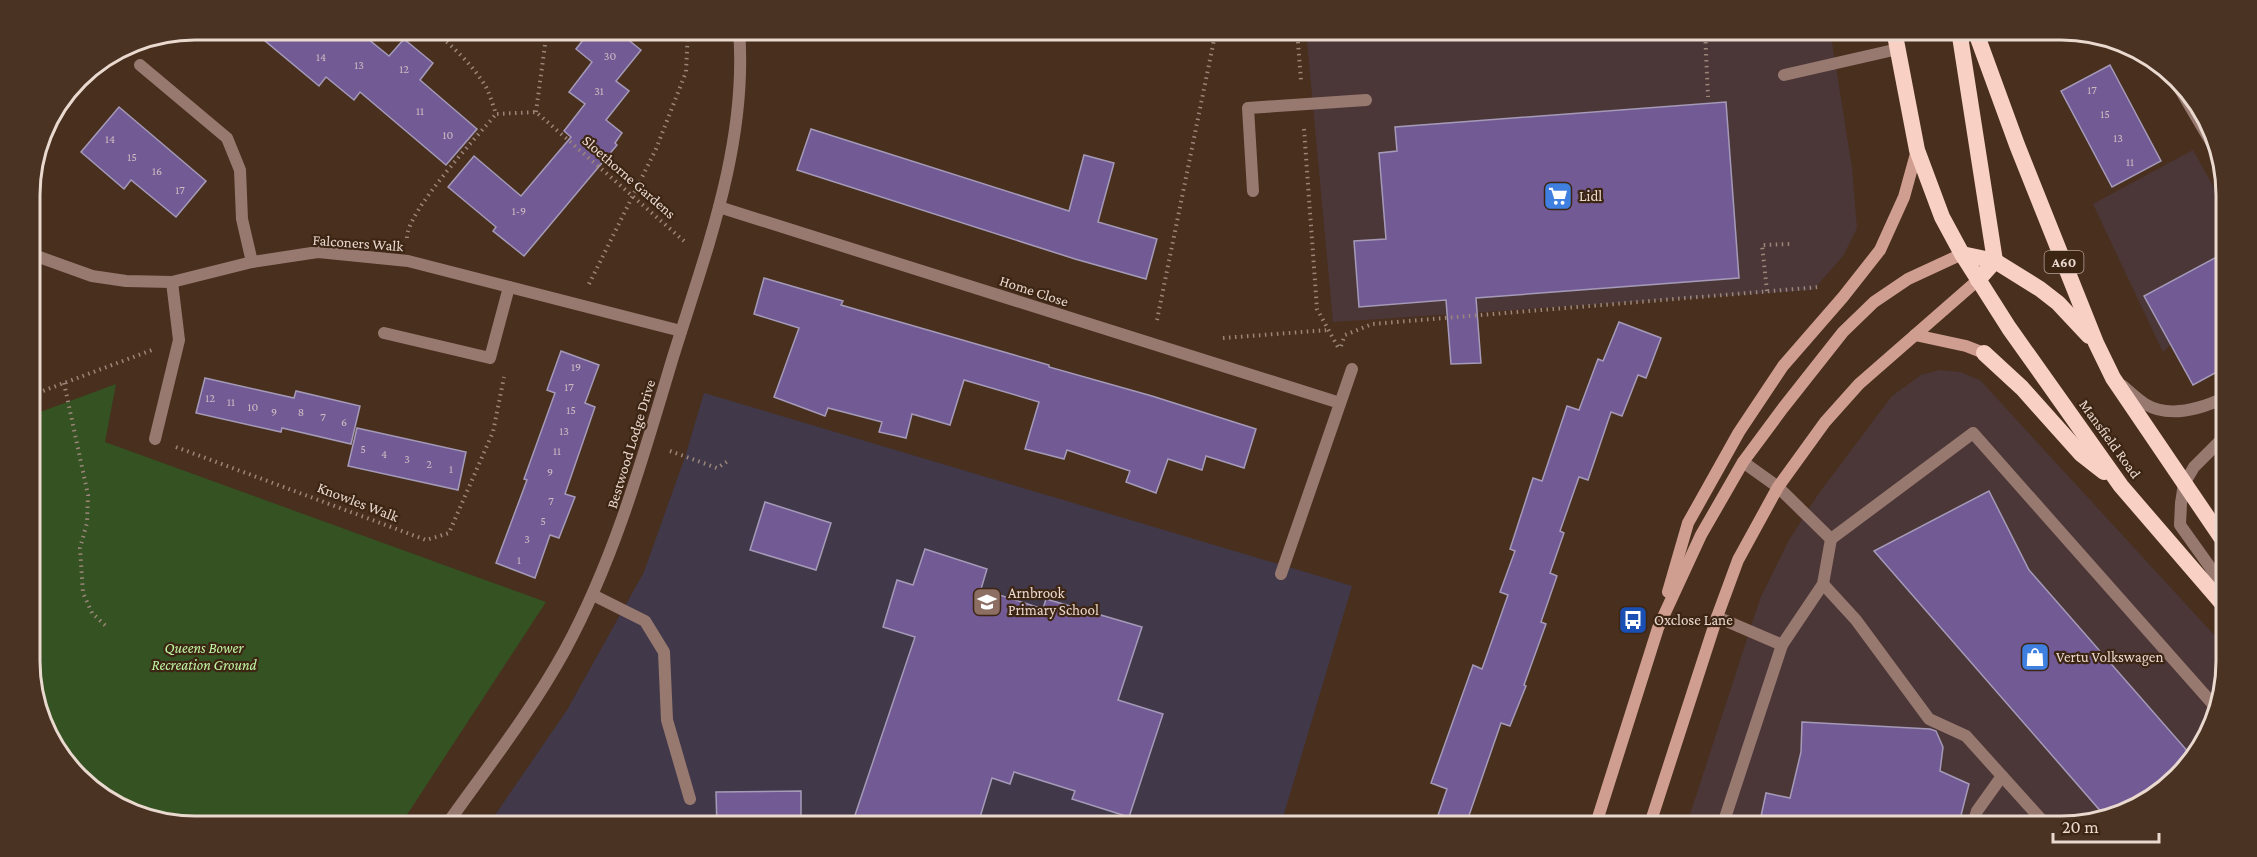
<svg xmlns="http://www.w3.org/2000/svg" width="2257" height="857" viewBox="0 0 2257 857" font-family="'Crimson Pro',serif">
<style>
.commercial{fill:#4c3738}
.education{fill:#41394a}
.green{fill:#345222}
.building{fill:#725b95;stroke:#a59ab8;stroke-width:1.5}
.lines{fill:none;stroke-linecap:round;stroke-linejoin:round}
.path{stroke:#9b8679;stroke-width:4;stroke-dasharray:1.5 4.5;stroke-linecap:butt}
.service{stroke:#98796f;stroke-width:12}
.minor{stroke:#98796f;stroke-width:12}
.secondary{stroke:#d09e90;stroke-width:12}
.trunk{stroke:#f8d0c4;stroke-width:16}
.labels{text-anchor:middle;dominant-baseline:central;stroke-width:4.5;stroke-linejoin:round;paint-order:stroke}
.number-label{font-size:12px;fill:#ccbac0}
.shield{fill:#3d2514;stroke:#b6a397;stroke-width:1.5}
.shield-label{font-size:14px;font-weight:bold;fill:#ead9cf}
.street-label{font-size:15px;fill:#ead9cf;stroke:#3d2514}
.poi-label{font-size:15px;fill:#ead9cf;stroke:#3d2514;text-anchor:start}
.park-label{font-size:15px;font-style:italic;fill:#bff6a2;stroke:#3d2514}
.rim{fill:none;stroke:#ead9cf;stroke-width:3}
</style>
<rect width="100%" height="100%" fill="#482f1e"/>
<g class="commercial">
<path d="M1306 30H1830L1852 168 1857 228 1843 256 1813 290 1333 322Z"/>
<path d="M2193 150 2226 209V314L2171 344 2163 352 2093 204Z"/>
<path d="M1939 370 1960 372 1980 380 2227 649V661L2218 714 2162 793 2072 827H1686L1760 599 1789 540 1817 496 1892 396 1921 375Z"/>
</g>
<path class="education" d="M704 393 1352 586 1280 827H487L567 710 644 572 685 457Z"/>
<path class="green" d="M116 384 105 442 546 602 399 827H196L143 818 71 770 33 693 32 415Z"/>
<g class="building">
<path d="M252 30H357L389 56 404 39 433 63 420 80 477 129 446 165 360 92 354 100 326 77 319 86Z"/>
<path d="M591 30H616L641 50 616 81 629 91 606 120 622 133 615 143 617 145 524 256 493 231 496 227 448 187 474 156 521 196 571 137 564 131 585 104 569 92 592 62 576 49Z"/>
<path d="M2110 65 2161 161 2112 187 2061 91Z"/>
<path d="M1726 102 1739 278 1476 298 1481 363 1451 364 1446 300 1359 307 1354 241 1386 239 1379 153 1397 151 1395 127Z"/>
<path d="M119 107 206 181 176 217 131 180 124 189 81 152Z"/>
<path d="M811 129 1069 211 1084 155 1114 163 1098 222 1157 239 1146 279 1075 259 797 170Z"/>
<path d="M2226 252V367L2193 385 2144 296Z"/>
<path d="M764 278 843 301 841 305 1011 354 1049 365V367L1152 396 1256 429 1244 468 1206 456 1202 470 1168 459 1156 493 1126 482 1130 471 1067 450 1064 459 1025 449 1039 402 964 380 950 425 912 414 906 438 879 432 882 422 828 408 825 416 774 397 799 328 754 314Z"/>
<path d="M1619 322 1661 338 1646 378 1638 375 1622 416 1611 412 1588 480 1579 477 1560 531 1564 533 1550 573 1557 576 1541 622 1546 624 1524 685 1526 686 1510 726 1501 723 1465 827H1434L1447 789 1431 783 1473 665 1482 669 1508 595 1500 592 1515 551 1510 549 1533 478 1542 481 1567 406 1579 410 1598 359 1603 361Z"/>
<path d="M561 351 599 365 585 403 595 407 565 494 575 497 559 538 550 535 535 578 496 563 527 480 524 479 555 393 547 390Z"/>
<path d="M205 378 294 398 296 391 360 406 351 444 282 428 281 432 196 413Z"/>
<path d="M357 428 466 452 458 490 348 466Z"/>
<path d="M1989 491 2029 570 2190 754 2162 793 2104 815 1874 551Z"/>
<path d="M765 502 831 523 816 570 750 550Z"/>
<path d="M925 549 987 569 981 589 1043 609 1046 599 1142 627 1118 700 1163 714 1129 817 1072 799 1075 791 1014 772 1010 784 992 778 977 827H851L915 637 883 627 897 580 913 585Z"/>
<path d="M1802 722 1930 729 1936 731 1943 747 1940 771 1969 784 1958 827H1787L1760 821 1766 793 1790 798 1801 752Z"/>
<path d="M801 791V827H717L716 792Z"/>
</g>
<g class="lines">
<g class="path">
<path d="M433 30C452 46 473 65 486 87 490 95 493 105 496 114L536 112 684 241"/>
<path d="M1297 30 1301 80"/>
<path d="M1705 30 1708 97"/>
<path d="M536 112 547 30"/>
<path d="M1304 129 1317 309 1339 349"/>
<path d="M407 238C406 212 477 137 496 114"/>
<path d="M589 284 656 149 686 72 688 30"/>
<path d="M1767 291 1762 245 1790 244"/>
<path d="M1157 320 1216 30"/>
<path d="M1223 338 1328 330"/>
<path d="M1341 346 1345 335 1372 324 1820 287"/>
<path d="M64 383 88 495 87 523 80 548 83 593 92 613 108 628"/>
<path d="M32 395 152 350"/>
<path d="M176 447 426 540 449 533 493 432 504 377"/>
<path d="M670 451 717 468 728 461"/>
</g>
<g class="service">
<path d="M1784 75 1898 49"/>
<path d="M1253 191 1248 108 1366 100"/>
<path d="M384 333 490 358 509 287"/>
<path d="M1831 539 1973 433 2219 711"/>
<path d="M1823 584 1856 620 1929 719 1966 736 2048 827"/>
<path d="M593 595 645 621 664 652 667 720 690 799"/>
<path d="M1717 617 1782 645"/>
<path d="M1722 827 1782 645 1823 584 1831 539 1778 487 1743 462"/>
<path d="M1972 827 1977 811 2002 776"/>
</g>
<g class="minor">
<path d="M140 65 227 138 240 170 242 219 252 262"/>
<path d="M2174 79 2211 142"/>
<path d="M719 207 1340 403"/>
<path d="M31 254 92 276 126 281 172 282 252 262 318 252 408 261 681 331"/>
<path d="M2123 386C2130 392 2137 399 2145 404 2170 419 2203 408 2226 397"/>
<path d="M2226 435 2194 467 2184 484 2181 503 2180 525 2210 567 2227 599"/>
<path d="M155 439 179 340 172 282"/>
<path d="M1281 574 1352 369"/>
<path d="M445 827C486 769 531 712 565 650 615 558 643 457 673 357 706 251 748 143 739 30"/>
</g>
<g class="secondary">
<path d="M1915 335 1966 346 1984 353"/>
<path d="M1668 592 1688 523 1739 432 1783 366 1843 297 1880 250 1904 197 1917 150"/>
<path d="M1595 827 1658 628 1701 535 1743 462 1783 408 1843 332 1874 302 1908 279 1962 254"/>
<path d="M1649 827 1717 617 1738 560 1778 487 1825 422 1859 384 1978 280"/>
</g>
<g class="trunk">
<path d="M1894 30 1917 150 1942 217 1962 254 2009 328 2121 486 2227 609"/>
<path d="M1959 30 1995 261 1978 280"/>
<path d="M1975 30 2017 145 2096 343 2113 378 2227 546"/>
<path d="M1962 254 1995 261 2040 289 2058 303 2089 336"/>
<path d="M1984 353 2022 388 2081 454 2104 472"/>
</g>
</g>
<defs>
<g id="supermarket-square" transform="scale(1.5)"><rect x="-9" y="-9" width="18" height="18" rx="4" fill="#3f7fe0" stroke="#3d2514"/><path d="M-6-5.5h2.5l.6 2H6L4.5 2H-2.5L-4.4-4H-6ZM-1.5 3.2a1.3 1.3 0 1 0 .1 0ZM3 3.2a1.3 1.3 0 1 0 .1 0Z" fill="#fff"/></g>
<g id="school-square" transform="scale(1.5)"><rect x="-9" y="-9" width="18" height="18" rx="4" fill="#8d6e63" stroke="#3d2514"/><path d="M0-5L7-2L0 1L-7-2ZM-4 1L0 2.5L4 1V4Q0 6-4 4Z" fill="#fff"/></g>
<g id="bus-square" transform="scale(1.5)"><rect x="-9" y="-9" width="18" height="18" rx="4" fill="#1a4fb4" stroke="#3d2514"/><path d="M-5-6H5V4H4V6H2V4H-2V6H-4V4H-5ZM-3.5-4V0h7V-4ZM-3.5 1.2v1.5H-2V1.2ZM2 1.2v1.5H3.5V1.2Z" fill="#fff"/></g>
<g id="shop-square" transform="scale(1.5)"><rect x="-9" y="-9" width="18" height="18" rx="4" fill="#3f7fe0" stroke="#3d2514"/><path d="M-5-2.5h2.3a2.7 3.5 0 0 1 5.4 0H5L5.5 6h-11ZM-1.5-2.5h3a1.5 2.3 0 0 0-3 0Z" fill="#fff"/></g>
</defs>
<g fill-rule="evenodd">
<use href="#supermarket-square" x="1558" y="196"/>
<use href="#school-square" x="987" y="602"/>
<use href="#bus-square" x="1633" y="620"/>
<use href="#shop-square" x="2035" y="657"/>
</g>
<g class="labels">
<g class="number-label">
<text x="610" y="56">30</text>
<text x="321" y="57">14</text>
<text x="359" y="65">13</text>
<text x="404" y="69">12</text>
<text x="2092" y="90">17</text>
<text x="599" y="91">31</text>
<text x="420" y="111">11</text>
<text x="2105" y="114">15</text>
<text x="448" y="135">10</text>
<text x="2118" y="138">13</text>
<text x="110" y="139">14</text>
<text x="132" y="157">15</text>
<text x="2130" y="162">11</text>
<text x="157" y="171">16</text>
<text x="180" y="190">17</text>
<text x="519" y="211">1-9</text>
<text x="576" y="367">19</text>
<text x="569" y="387">17</text>
<text x="210" y="398">12</text>
<text x="231" y="402">11</text>
<text x="253" y="407">10</text>
<text x="571" y="410">15</text>
<text x="274" y="412">9</text>
<text x="301" y="412">8</text>
<text x="323" y="417">7</text>
<text x="344" y="422">6</text>
<text x="564" y="431">13</text>
<text x="363" y="449">5</text>
<text x="557" y="451">11</text>
<text x="384" y="454">4</text>
<text x="407" y="459">3</text>
<text x="429" y="464">2</text>
<text x="451" y="469">1</text>
<text x="550" y="472">9</text>
<text x="551" y="501">7</text>
<text x="543" y="521">5</text>
<text x="527" y="539">3</text>
<text x="519" y="560">1</text>
</g>
<rect class="shield" x="2044.5" y="251" width="39" height="22" rx="4.5"/>
<g class="shield-label">
<text x="2064" y="262">A60</text>
</g>
<g class="street-label">
<text transform="translate(629 177) rotate(41)">Sloethorne Gardens</text>
<text transform="translate(358 243) rotate(4)">Falconers Walk</text>
<text transform="translate(1034 291) rotate(18)">Home Close</text>
<text transform="translate(2110 439) rotate(54)">Mansfield Road</text>
<text transform="translate(631 444) rotate(-73)">Bestwood Lodge Drive</text>
<text transform="translate(358 502) rotate(21)">Knowles Walk</text>
</g>
<g class="poi-label">
<text x="1579" y="196">Lidl</text>
<text x="1008" y="593">Arnbrook<tspan x="1008" dy="17">Primary School</tspan></text>
<text x="1654" y="620">Oxclose Lane</text>
<text x="2056" y="657">Vertu Volkswagen</text>
</g>
<g class="park-label">
<text x="204" y="648">Queens Bower<tspan x="204" dy="17">Recreation Ground</tspan></text>
</g>
</g>
<path d="M0 0H2257V857H0ZM195 40H2061A155 155 0 0 1 2216 195V661A155 155 0 0 1 2061 816H195A155 155 0 0 1 40 661V195A155 155 0 0 1 195 40Z" fill="#4b3323" fill-rule="evenodd"/>
<path class="rim" d="M195 40H2061A155 155 0 0 1 2216 195V661A155 155 0 0 1 2061 816H195A155 155 0 0 1 40 661V195A155 155 0 0 1 195 40Z"/>
<path d="M2053 833v9h106v-9" fill="none" stroke="#ead9cf" stroke-width="3"/>
<text x="2062" y="833" font-size="18" fill="#ead9cf" stroke="#3d2514" stroke-width="4.5" paint-order="stroke">20 m</text>
</svg>
